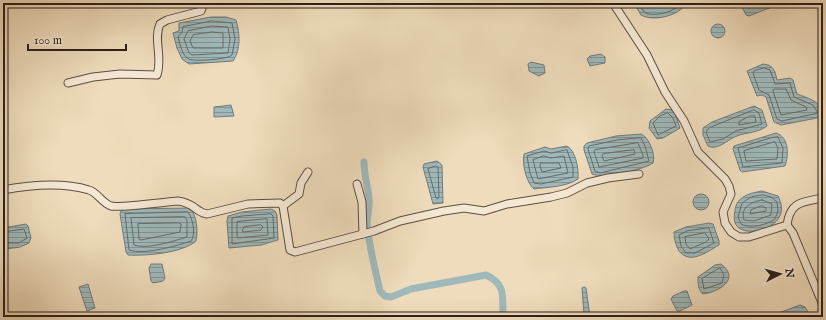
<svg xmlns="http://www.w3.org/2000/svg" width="826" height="320" viewBox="0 0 826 320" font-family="'IM FELL English',serif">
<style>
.water{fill:url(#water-rules);stroke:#717b7b}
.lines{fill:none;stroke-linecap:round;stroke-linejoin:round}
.shore{stroke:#666c6a;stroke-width:1}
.canal{stroke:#9fb9bb;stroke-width:7}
.minor-casing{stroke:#5d4e42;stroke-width:9}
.minor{stroke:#f5e8d3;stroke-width:7}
</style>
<defs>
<pattern id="water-rules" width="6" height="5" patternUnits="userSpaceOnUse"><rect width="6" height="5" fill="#9fb9bb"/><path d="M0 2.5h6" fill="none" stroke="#829697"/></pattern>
</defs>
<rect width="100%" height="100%" fill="#efdcbc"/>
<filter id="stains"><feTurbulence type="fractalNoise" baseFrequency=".005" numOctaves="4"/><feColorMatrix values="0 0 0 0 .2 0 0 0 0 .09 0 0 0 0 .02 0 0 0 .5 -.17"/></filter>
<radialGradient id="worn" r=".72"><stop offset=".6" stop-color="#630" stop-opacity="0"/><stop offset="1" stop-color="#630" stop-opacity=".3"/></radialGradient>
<g class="water">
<path d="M634 3H686C680 16 653 22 641 15Z"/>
<path d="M740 3H782L749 16 746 15Z"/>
<path d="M211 17H226L236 20C240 33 241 50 233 61L189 64 182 59 177 48 173 33 179 31V23Z"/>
<circle cx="718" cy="31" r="7"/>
<path d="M601 54 605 57V63L590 66 587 59 590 56Z"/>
<path d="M531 62 544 65 545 73 539 76 529 71 528 64Z"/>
<path d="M763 64C774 65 775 71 777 80L790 78 793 80 797 94C808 98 826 103 822 117L781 125 774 122 766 97 762 95 757 96 747 71Z"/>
<path d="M231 105 234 116 214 117V107Z"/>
<path d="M754 106 762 110 767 126C758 133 747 132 737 136 728 139 718 151 708 146L703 135V128L712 122Z"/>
<path d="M666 109 672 110 676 116 680 128 663 138 657 139 649 128 650 121Z"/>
<path d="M776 133C789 137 789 155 785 166L742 172 740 170 733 149 734 146Z"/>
<path d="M641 134C649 137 656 155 653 163 643 170 603 179 592 174L584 150V146L587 143 616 136Z"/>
<path d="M567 146C576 151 579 170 578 179 566 187 548 187 534 189 526 182 522 164 524 154L545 147 551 149Z"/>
<path d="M437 161 442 165 443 203 433 204 423 167 424 164Z"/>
<path d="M762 191 778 196C794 225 752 238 739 228 733 224 734 216 735 211 736 196 751 193 762 191Z"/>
<circle cx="701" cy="202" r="8"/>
<path d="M190 208C197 216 198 230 196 241 182 253 147 256 128 255L126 252 120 214 121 211 126 209Z"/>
<path d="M271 209 275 211 277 215 278 240 261 245 229 248 227 221 228 216 242 212Z"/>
<path d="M709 223 713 224 719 241V245C707 252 690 265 679 251 676 246 674 239 674 232L686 227Z"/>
<path d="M26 224 28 226 31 238 29 243 20 247 6 249 3 244V228Z"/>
<path d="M151 264H162L165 278 163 281 153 283 151 281 149 268Z"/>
<path d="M721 264C741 279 719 292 703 294 698 290 698 283 698 277L715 265Z"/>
<path d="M88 284 95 308 87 311 79 287Z"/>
<path d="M584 287 586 288 590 317H585L584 314 582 288Z"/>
<path d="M684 291H687L692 305 680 311H677L671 299 673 296Z"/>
<path d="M800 305 805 307 811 317H768Z"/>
</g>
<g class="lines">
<g class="shore">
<path d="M639 3 644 12C653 18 675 12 682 3"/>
<path d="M212 21 232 23 235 39 232 55C229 59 195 62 189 59 182 56 180 44 178 37L182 32 183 27Z"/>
<path d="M212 26 228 27 230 39 228 53 192 55 189 53 184 39 188 31Z"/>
<path d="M212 32 223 33V48H193L190 41 193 35Z"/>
<path d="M764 68 770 70 775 84 790 83 794 97 813 105 818 113 782 121 777 119 769 95 759 90 753 73 754 71Z"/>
<path d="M774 89H786L791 100 806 107 807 110 781 115 773 91Z"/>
<path d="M754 110 759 113 762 124 736 131 723 139 710 142 706 132 709 128Z"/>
<path d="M668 113 673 118 676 126 658 135 653 123 660 116Z"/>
<path d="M750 116H755L756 122 739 125V122Z"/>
<path d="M778 137 783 148 782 163 743 167 738 148 770 138Z"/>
<path d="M641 138 645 146 649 161 600 173 595 171 588 149 589 146 617 140Z"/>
<path d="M775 142 778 148 777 159 746 161 744 151Z"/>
<path d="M638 143 643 155V158L599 167 594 152 595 150Z"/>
<path d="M567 150 573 167V177L541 184 534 183 530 173 527 156 544 151 551 153Z"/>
<path d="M634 150 635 154 604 161 602 156 603 154Z"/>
<path d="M544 156 551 158 564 156 568 173 538 179 533 160Z"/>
<path d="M541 163H559L561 168 542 172 540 166Z"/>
<path d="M436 166 438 167 439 197 438 199 436 198 428 169Z"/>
<path d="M763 195 771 197 777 202 778 211 775 219C767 225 750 229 741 224L738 217 742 203 751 197Z"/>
<path d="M762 200 772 204 771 215 754 221 744 220C740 207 751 202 762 200Z"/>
<path d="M762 206 766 208V211L750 214 751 210Z"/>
<path d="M188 212C193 218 196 235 191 241 176 246 145 255 129 250L125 214Z"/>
<path d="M271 214 273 216 274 238 232 244V218L242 216Z"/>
<path d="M185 217 187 220V237C174 241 146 250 134 245L131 218Z"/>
<path d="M267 219 268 235 237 238V222Z"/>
<path d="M179 223 181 224 180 232 141 240 139 239 138 224Z"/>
<path d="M261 225 263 227 261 230 244 232 242 231 244 227Z"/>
<path d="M709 228 714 243 695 253H686L681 246 679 235 687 231Z"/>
<path d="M3 232 24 229 27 238 19 243H3"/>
<path d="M705 233 709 239 706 242 690 249 686 244 685 237Z"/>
<path d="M720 268 724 275 722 283 704 289 702 279Z"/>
</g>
<path class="canal" d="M364 162C364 175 368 186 369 199 370 208 367 215 367 224 369 246 375 269 380 291L385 296 391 297 411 289 486 275C507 285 502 297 503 317"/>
<g class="minor-casing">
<g id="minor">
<path d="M613 3 647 55 665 92 684 121 698 152 725 179 729 186 731 194 723 212 725 223 731 232 739 237H749L787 225 793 233 823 305"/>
<path d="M68 83 93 77 120 74 157 75C163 57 153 39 160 24L167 20 201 11 204 3"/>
<path d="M357 184 362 202 363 234"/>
<path d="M3 190C30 185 62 182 89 190 97 192 102 203 111 206 120 208 165 202 178 201 195 203 195 212 207 214L248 204 280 203 283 206 290 250 295 252 374 231 400 221 444 211 464 208 484 211 507 204 551 197 567 193 587 183 608 178 639 174"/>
<path d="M283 206 299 194 301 183 308 172"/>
<path d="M787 225C790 201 803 202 823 198"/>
</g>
</g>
<use href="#minor" class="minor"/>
</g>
<rect width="826" height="320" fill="none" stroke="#efdcbc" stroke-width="16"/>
<rect x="4" y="4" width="818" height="312" fill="none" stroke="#2c1f1a" stroke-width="2"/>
<rect x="8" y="8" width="810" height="304" fill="none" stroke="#2c1f1a"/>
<g transform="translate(780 274) rotate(84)" stroke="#f5e8d3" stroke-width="3" paint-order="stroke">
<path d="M0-3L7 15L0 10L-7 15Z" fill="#2c1f1a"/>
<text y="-6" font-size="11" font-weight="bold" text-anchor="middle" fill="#2c1f1a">N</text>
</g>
<path d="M28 44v6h98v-6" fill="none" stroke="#2c1f1a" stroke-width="2"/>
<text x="34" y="44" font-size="12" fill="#2c1f1a" stroke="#f5e8d3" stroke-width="3" paint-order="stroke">100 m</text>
<rect width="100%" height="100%" filter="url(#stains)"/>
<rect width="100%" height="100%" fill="url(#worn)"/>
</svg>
